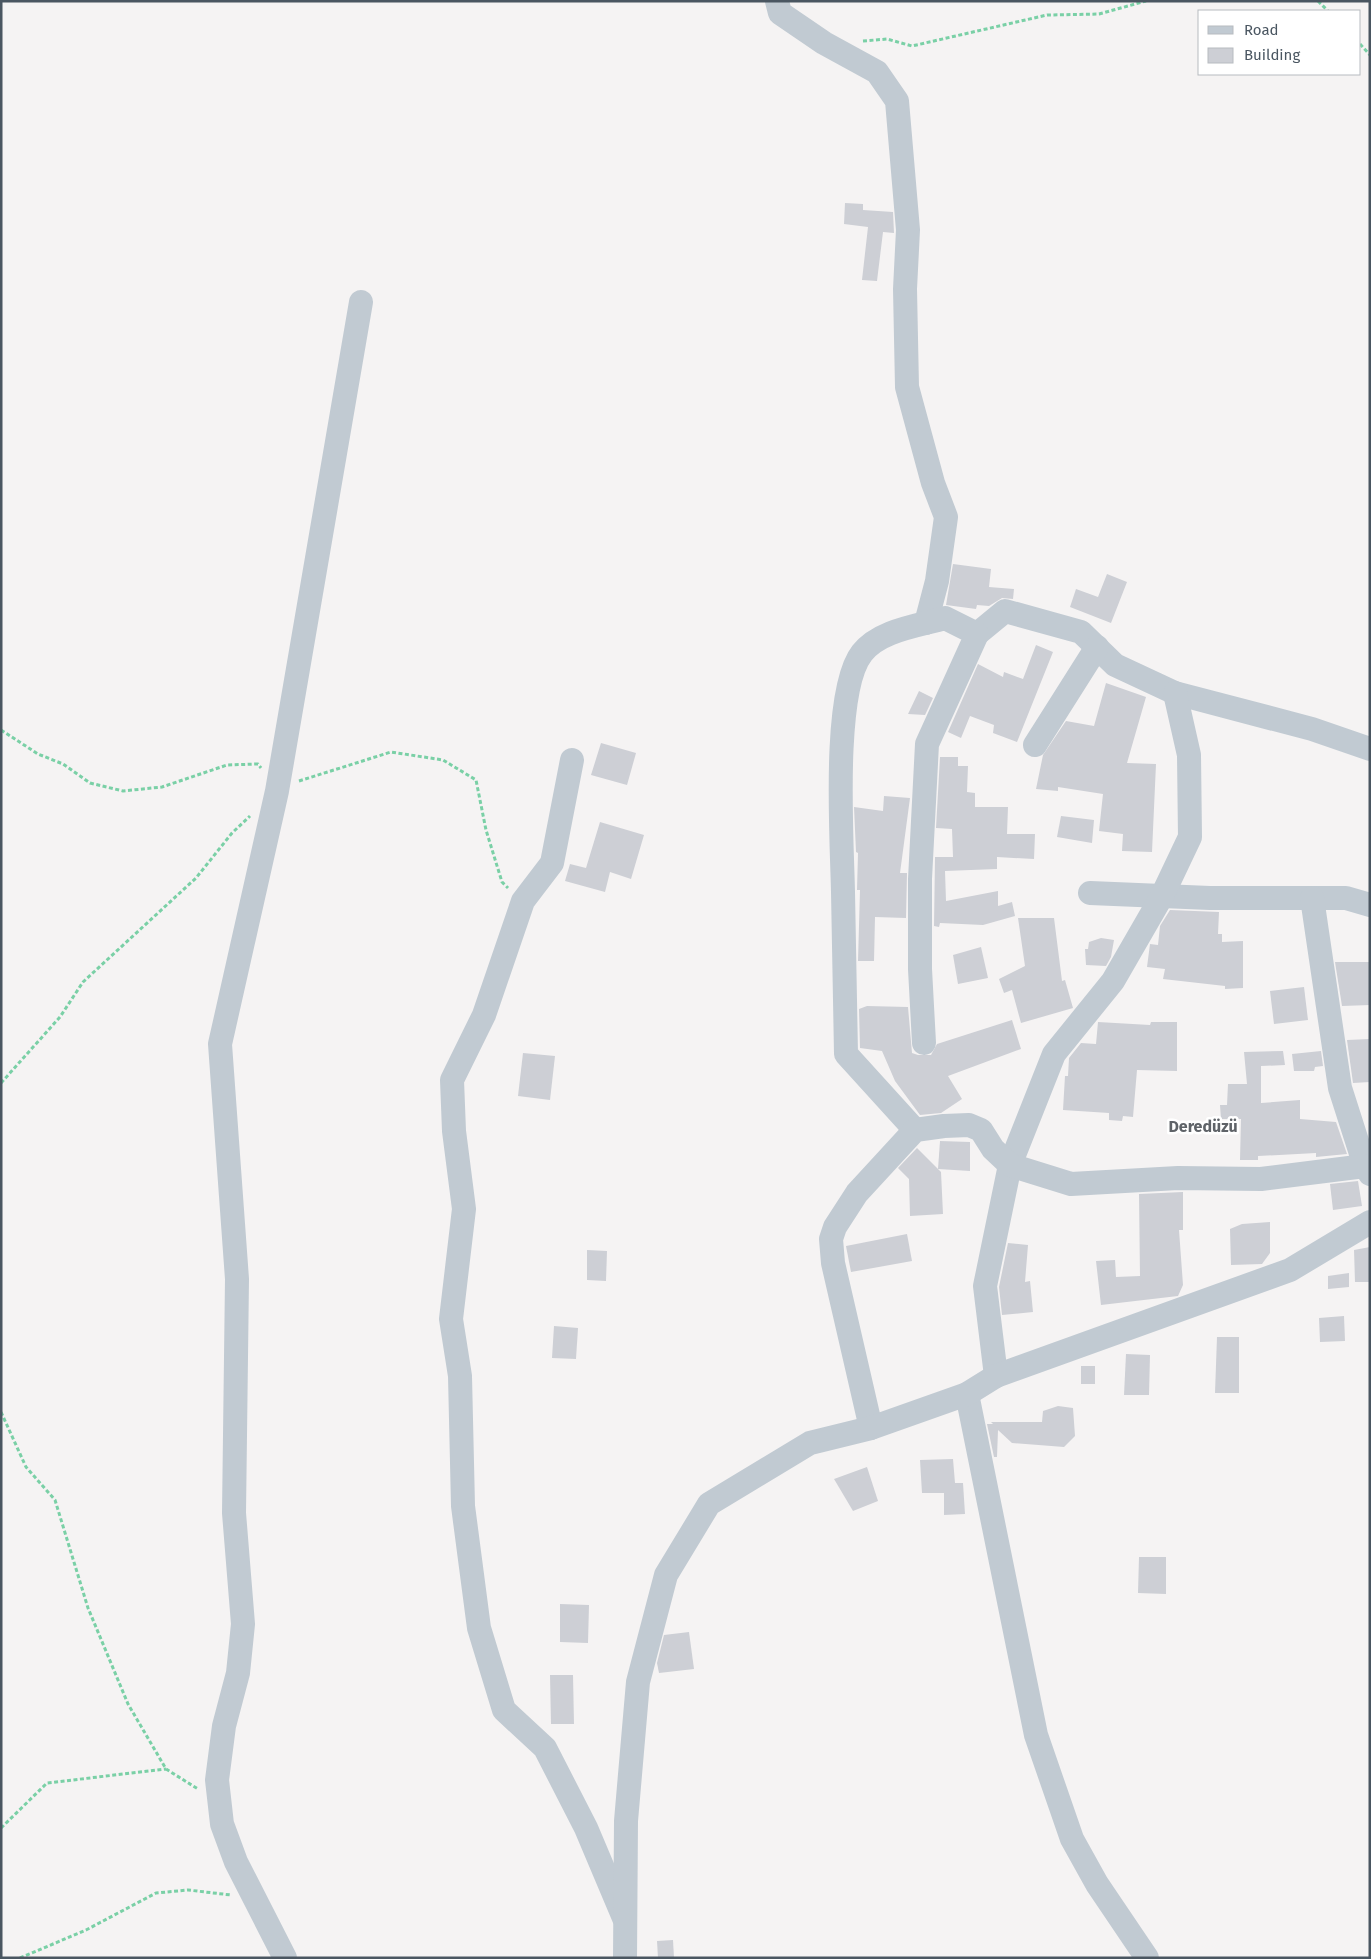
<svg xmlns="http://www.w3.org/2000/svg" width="1371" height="1959" viewBox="0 0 1371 1959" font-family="'Fira Sans',sans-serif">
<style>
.building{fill:#cdcfd5}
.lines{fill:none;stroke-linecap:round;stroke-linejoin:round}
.path{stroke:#7ad0a6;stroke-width:3;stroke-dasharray:4 2.5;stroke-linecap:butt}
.minor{stroke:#c1cad2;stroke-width:24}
.labels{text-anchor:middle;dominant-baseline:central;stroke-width:5;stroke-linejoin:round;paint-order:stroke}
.quarter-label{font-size:16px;font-weight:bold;fill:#5f6368;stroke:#fff}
</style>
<rect width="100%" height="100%" fill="#f5f3f3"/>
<g class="building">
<path d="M845 203 863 204V210L893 212 894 233 883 232 877 281 862 280 868 227 844 224Z"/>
<path d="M953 564 991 569 989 587 1014 589 1013 599 1002 598 989 606 977 605 976 609 946 605Z"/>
<path d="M1107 574 1127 582 1111 623 1070 607 1076 589 1098 597Z"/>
<path d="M1036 645 1053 652 1017 742 993 733 994 725 970 716 961 738 948 732 978 664 1003 677 1004 672 1023 679Z"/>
<path d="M1106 683 1146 697 1127 763 1156 764 1152 852 1122 851 1123 834 1099 831 1103 794 1058 787V791L1036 789 1043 755 1066 721 1094 726Z"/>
<path d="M919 691 933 698 925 715 908 714Z"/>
<path d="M601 743 636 753 627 785 591 775Z"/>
<path d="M940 757H958V766H968L967 792 975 793V807H1008L1007 834H1035L1034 859 997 857V869L945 871 946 901 998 891V906L1012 902 1015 916 983 925 940 923 939 927 934 926 935 857H953L952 829 936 828Z"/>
<path d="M884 796 910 798 900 873H907L906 918 875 917 874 961H858L860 890H857L858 853 856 852 854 807 883 811Z"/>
<path d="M1061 816 1094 820 1092 843 1057 837Z"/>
<path d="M600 822 644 835 631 879 610 872 605 892 565 881 570 864 586 868Z"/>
<path d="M1170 910 1219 912 1218 934H1222V942L1243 941V988L1225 989V986L1163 979 1165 969 1147 967 1150 944 1158 945 1160 926Z"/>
<path d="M1018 918H1054L1062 981 1065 980 1073 1008 1021 1023 1012 990 1004 993 999 979 1025 966Z"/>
<path d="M1101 938 1114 940 1111 957 1106 966 1086 965 1085 949H1088L1089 942Z"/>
<path d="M981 947 988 978 958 984 953 955Z"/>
<path d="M1335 962H1370V1005L1342 1006Z"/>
<path d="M1304 987 1308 1020 1274 1024 1270 991Z"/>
<path d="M867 1006 908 1007 912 1053 918 1055H931L937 1044 1012 1020 1021 1049 948 1076 962 1099 941 1113 920 1115 895 1081 882 1051 860 1048 859 1009Z"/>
<path d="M1098 1022 1150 1025 1151 1022H1177V1071L1137 1070 1133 1117 1123 1116 1122 1121 1109 1120V1113L1063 1110 1065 1076H1068L1069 1058 1081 1043 1096 1044Z"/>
<path d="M1370 1039V1082L1353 1083 1347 1040Z"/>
<path d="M1283 1051 1285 1065 1261 1066V1103L1300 1100V1119L1336 1122 1347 1154 1316 1157V1153L1258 1156V1160H1240L1241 1119H1221L1220 1105H1227L1228 1084H1247L1244 1052Z"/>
<path d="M1321 1051 1323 1066 1315 1067 1314 1071H1294L1292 1054Z"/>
<path d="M523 1053 555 1056 550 1100 518 1096Z"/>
<path d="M940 1141 970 1142V1171L938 1169Z"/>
<path d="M917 1148 941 1172 943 1214 910 1216 909 1179 898 1168Z"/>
<path d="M1358 1181 1362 1206 1333 1210 1330 1184Z"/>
<path d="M1183 1192V1230H1179L1183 1285 1178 1296 1101 1305 1096 1261 1115 1260 1116 1277 1140 1276 1139 1194Z"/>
<path d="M1270 1222V1253L1262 1264 1231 1265 1230 1229 1242 1224Z"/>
<path d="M907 1234 912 1261 851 1272 846 1246Z"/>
<path d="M1008 1243 1028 1245 1025 1282 1030 1281 1033 1312 1002 1315 999 1287Z"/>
<path d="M1370 1247V1282H1355L1354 1250Z"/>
<path d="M587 1250 607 1251 606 1281 587 1280Z"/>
<path d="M1349 1273V1287L1328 1289V1276Z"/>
<path d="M1344 1316 1345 1341 1320 1342 1319 1318Z"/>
<path d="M554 1326 578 1328 576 1359 552 1358Z"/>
<path d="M1217 1337H1239V1393H1215Z"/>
<path d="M1126 1354 1150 1355 1149 1395H1124Z"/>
<rect x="1081" y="1366" width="14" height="18"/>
<path d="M1058 1406 1073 1408 1075 1436 1064 1447 1012 1443 998 1430 997 1457H994L987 1424H993L991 1422H1042L1043 1411Z"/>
<path d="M953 1459 955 1483H963L965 1514 944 1515V1493H922L920 1460Z"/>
<path d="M867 1467 878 1501 853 1511 834 1479Z"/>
<path d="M1139 1557H1166V1594L1138 1593Z"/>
<path d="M560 1604 589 1605 588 1643 560 1642Z"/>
<path d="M689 1632 694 1669 659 1673 657 1663 664 1635Z"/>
<path d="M550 1675H573L574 1724H551Z"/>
<path d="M673 1940 674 1958H658L657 1941Z"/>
</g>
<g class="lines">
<g class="path">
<path d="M1318 1 1328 11"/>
<path d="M863 41 887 39 912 46 1047 15 1099 14 1146 1"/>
<path d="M1360 44 1370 55"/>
<path d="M1 730 38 754 63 764 90 783 123 791 162 787 227 765 258 764 261 768"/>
<path d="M299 781 391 752 443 760 476 780 486 830 502 882 508 888"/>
<path d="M1 1083 60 1017 83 982 196 878 232 833 250 816"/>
<path d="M1 1412 26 1467 55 1500 88 1608 128 1704 166 1769 198 1789"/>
<path d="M1 1828 47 1783 166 1769"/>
<path d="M20 1958 86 1930 156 1893 188 1890 231 1895"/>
</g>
<g class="minor">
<path d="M777 1 780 13 824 43 877 72 897 101 908 230 905 289 907 387 933 483 946 517 937 581 926 623"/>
<path d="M977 634 1005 611 1081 632 1115 665 1175 693 1312 729 1370 749"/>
<path d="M1035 745 1097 647"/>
<path d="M572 760 552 863 523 901 484 1015 452 1080 454 1131 464 1209 451 1319 460 1376 463 1506 479 1628 504 1710 545 1748 586 1828 624 1918"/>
<path d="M1090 893 1210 898H1346L1370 905"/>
<path d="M1312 898 1340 1088 1365 1166 1370 1174"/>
<path d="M915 1130 846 1054C845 1000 844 946 843 892 842 841 832 691 862 653 880 630 918 626 945 618L977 634 927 744 920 879V969L924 1043"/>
<path d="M996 1376 985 1286 1010 1165 1054 1054 1113 981 1162 896 1190 837 1189 755 1175 693"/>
<path d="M967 1394 1036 1735 1072 1839 1097 1884 1147 1958"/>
<path d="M871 1428 833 1263 831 1239 835 1227 857 1193 915 1130 944 1126 969 1125 981 1130 993 1149 1010 1165 1071 1184 1178 1178 1261 1179 1365 1166"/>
<path d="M285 1958 236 1862 222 1824 217 1780 224 1726 238 1673 243 1624 234 1513 237 1279 220 1044 277 791 361 302"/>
<path d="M625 1958 626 1821 638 1682 666 1575 709 1504 810 1443 871 1428 967 1394 996 1376 1290 1270 1370 1222"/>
</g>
</g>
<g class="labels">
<g class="quarter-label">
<text x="1203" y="1126">Deredüzü</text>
</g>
</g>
<rect width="1371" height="1959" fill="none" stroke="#4a5661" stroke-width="5"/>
<rect x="1198" y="10" width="162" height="65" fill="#ffffff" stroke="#b7bbc0"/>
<rect x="1208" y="26" width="25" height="8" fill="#c1cad2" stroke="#b7bbc0"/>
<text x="1244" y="35" font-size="15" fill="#4a5661">Road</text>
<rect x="1208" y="48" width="25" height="15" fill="#cdcfd5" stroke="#b7bbc0"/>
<text x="1244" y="60" font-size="15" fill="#4a5661">Building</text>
</svg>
